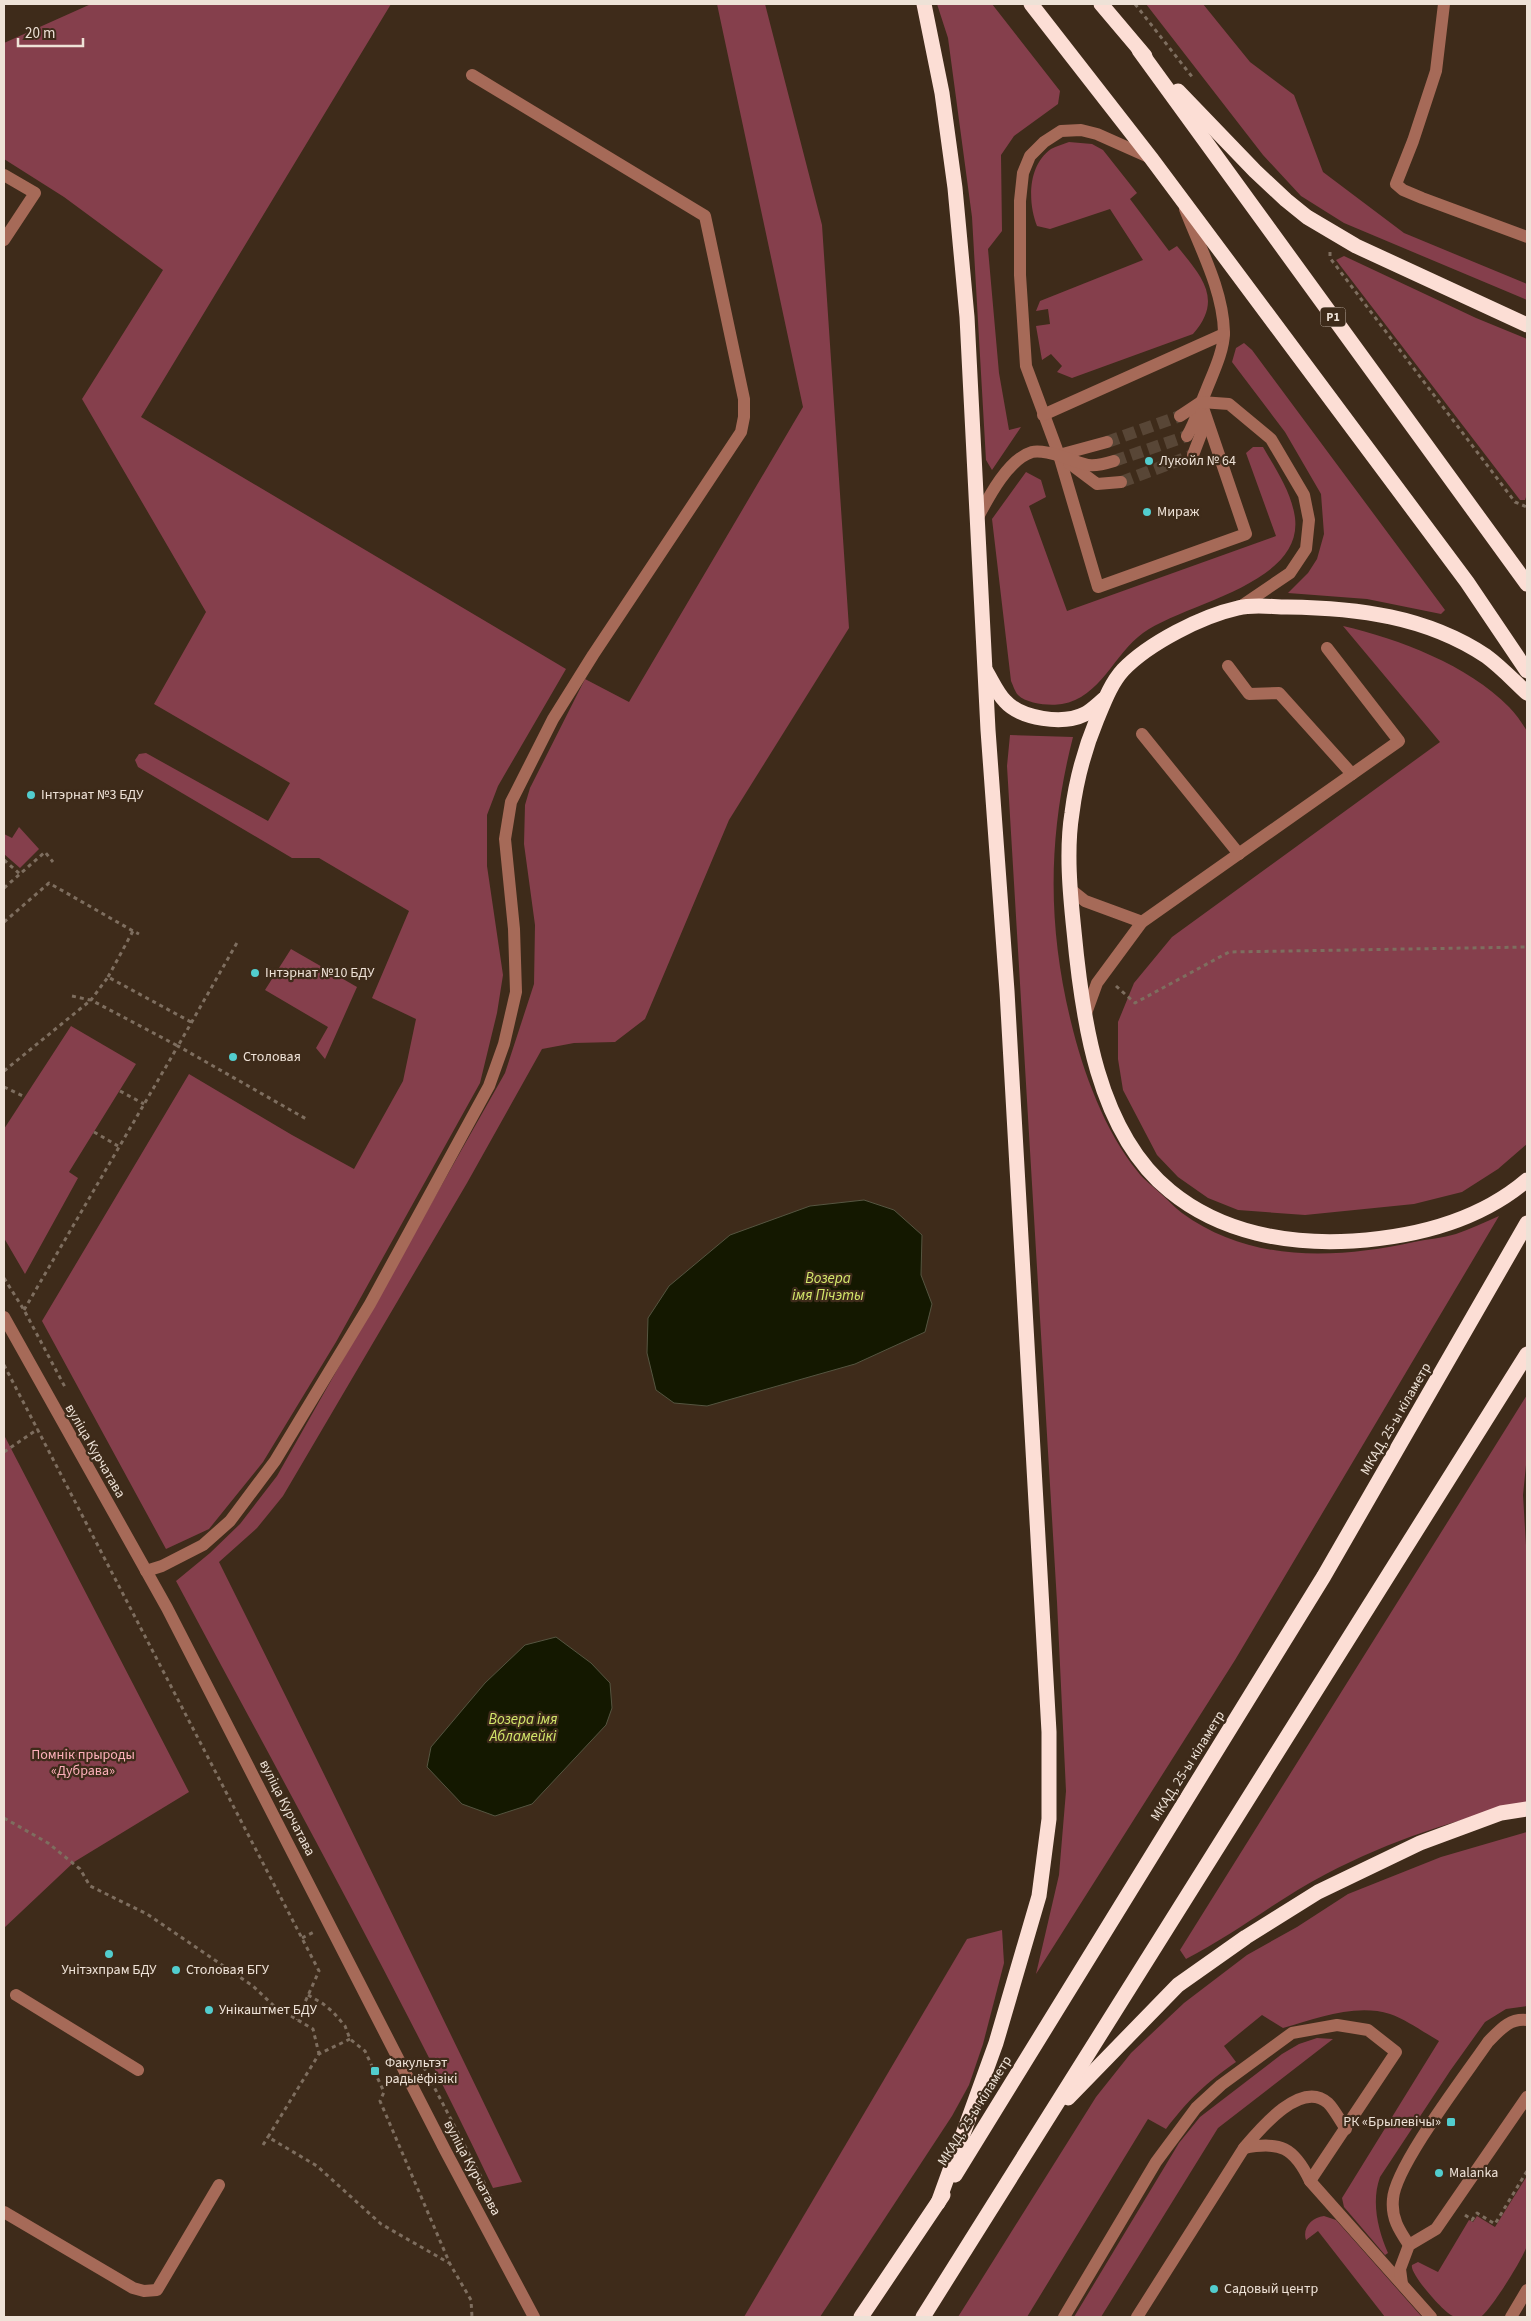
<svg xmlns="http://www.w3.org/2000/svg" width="1531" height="2321" viewBox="0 0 1531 2321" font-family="'Source Sans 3',sans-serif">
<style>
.green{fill:#853f4c}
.water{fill:#141800;stroke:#555540}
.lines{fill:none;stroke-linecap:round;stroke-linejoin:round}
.minor-tunnel{stroke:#584636;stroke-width:12;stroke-dasharray:12 6;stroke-linecap:butt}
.path{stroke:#7e6e5f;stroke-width:3;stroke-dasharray:4 4;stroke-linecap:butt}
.minor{stroke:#a66a58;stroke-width:12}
.highway{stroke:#fcded5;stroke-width:15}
.poi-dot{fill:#52cdce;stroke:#3e2b1a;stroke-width:2}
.labels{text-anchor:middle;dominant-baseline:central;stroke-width:4.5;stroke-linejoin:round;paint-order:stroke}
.shield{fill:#3e2b1a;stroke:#b9ab9e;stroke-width:1}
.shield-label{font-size:12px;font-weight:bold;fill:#eee2d7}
.poi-label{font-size:14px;fill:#eee2d7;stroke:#3e2b1a;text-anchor:start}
.street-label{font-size:14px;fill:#eee2d7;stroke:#3e2b1a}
.park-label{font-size:14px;fill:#fdb0ba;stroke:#3e2b1a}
.water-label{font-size:15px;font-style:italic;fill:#d5e86b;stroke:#3e2b1a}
</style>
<rect width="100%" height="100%" fill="#3e2b1a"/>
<g class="green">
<path d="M91 4H391L141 417 566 669 498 786 487 815V866L503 975 497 1013 480 1083 336 1342 263 1462 209 1529 166 1549 42 1321 189 1074 292 1135 354 1169 403 1081 416 1019 372 998 409 911 319 858H292L138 767 135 760 139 754 146 753 268 821 290 783 154 704 206 612 82 399 163 270 64 197 4 159V43Z"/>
<path d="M717 4H765L822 225 849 628 729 820 645 1019 615 1042 574 1043 542 1049 467 1183 283 1496 257 1528 219 1562C322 1768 422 1975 522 2182L493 2188C395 1982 283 1782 176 1581L210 1553 240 1524 277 1476 505 1073 534 984 535 925 524 844 525 805 530 788 585 679 629 702 803 407Z"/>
<path d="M937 4H992L1060 91 1058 104 1014 136 1001 155 1002 231 988 249 999 373 1009 430 1021 427 992 470 986 460 972 217 948 38Z"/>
<path d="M1146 4H1203L1250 62 1294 95 1323 172 1404 233 1527 284V300L1344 223 1301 196 1263 155Z"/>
<path d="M1069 142 1092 144 1103 150 1137 193 1130 199 1169 251 1177 246C1201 276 1224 299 1193 334L1072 378 1057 372 1062 366 1051 354 1042 360 1036 326 1050 324 1048 309 1036 311 1040 301 1143 260 1110 209 1050 229 1037 226C1028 203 1027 166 1051 149 1056 146 1064 144 1069 142Z"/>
<path d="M1344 256 1476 318 1527 339V494L1525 500H1520L1336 260Z"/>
<path d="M1244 343 1252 350 1445 610 1441 614 1367 599 1288 593 1308 573 1317 559 1324 534 1321 494 1285 432 1232 362 1236 348Z"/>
<path d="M1253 447H1263C1275 468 1289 488 1294 512 1310 584 1185 602 1143 633 1114 654 1100 698 1062 704 1050 706 1027 704 1018 695 1015 692 1013 685 1011 681L992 519 1026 472 1041 480 1046 497 1029 506 1067 611 1276 536 1246 453Z"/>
<path d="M1343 626C1399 639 1468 665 1509 707 1516 714 1522 723 1527 731V1144L1498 1169 1462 1192 1414 1204 1305 1215 1238 1210 1208 1198 1178 1177 1157 1155 1123 1090 1118 1059V1022L1134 983 1172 937 1440 742Z"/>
<path d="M1010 735 1073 737C1048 835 1047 924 1071 1022 1083 1072 1105 1132 1138 1172 1144 1180 1153 1186 1160 1193 1167 1199 1174 1207 1182 1213 1250 1263 1336 1259 1414 1242 1428 1239 1443 1238 1456 1234 1470 1229 1485 1222 1499 1216L1235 1660 1036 1974 1059 1875 1066 1791 1057 1602 1007 766Z"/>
<path d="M19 827 39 849 20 868 4 854V834L12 838Z"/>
<path d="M291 949 357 987 325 1059 316 1048 328 1027 265 990Z"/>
<path d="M71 1026 136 1064 69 1172 78 1178 25 1274 4 1238V1129Z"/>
<path d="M1527 1395V1455L1523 1495 1527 1562V1803C1457 1819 1391 1840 1326 1874 1278 1899 1235 1934 1186 1959L1180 1950Z"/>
<path d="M4 1435 189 1792 74 1862 4 1928Z"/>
<path d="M1527 1832V2006L1506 2009 1485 2022 1450 2071 1380 2177C1371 2202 1378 2230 1388 2253L1385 2255 1344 2207 1342 2198 1439 2041C1423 2032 1407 2020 1390 2014 1355 2003 1316 2019 1283 2028L1262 2015 1224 2046 1236 2062C1207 2082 1187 2101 1166 2129L1148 2119 1027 2317H958L1096 2097 1131 2053 1184 2003 1247 1955 1297 1927 1348 1894 1441 1857Z"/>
<path d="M1002 1930 1004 1963 983 2044 969 2085 952 2116 820 2317H744L967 1939Z"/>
<path d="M1317 2038 1333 2039 1218 2128 1101 2317H1074L1179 2143 1200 2117 1282 2054 1299 2044Z"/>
<path d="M1527 2176C1527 2198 1530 2223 1527 2245 1526 2254 1488 2315 1480 2317 1473 2319 1459 2319 1453 2316 1444 2313 1409 2273 1412 2265L1418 2262 1438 2272 1469 2220 1473 2222 1477 2216 1495 2227Z"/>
<path d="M1324 2216 1336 2220 1422 2317H1385L1318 2231 1306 2240C1302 2228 1312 2217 1324 2216Z"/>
</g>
<g class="water">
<path d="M864 1200 894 1210 922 1235 921 1275 932 1304 925 1332 855 1364 707 1406 674 1403 656 1390 647 1353 648 1318 669 1286 730 1235 810 1206Z"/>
<path d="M556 1637 591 1663 610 1683 612 1708 606 1725 532 1804 495 1816 462 1804 427 1767 431 1747 485 1683 525 1645Z"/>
</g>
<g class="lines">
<g class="minor-tunnel">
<path d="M1107 442 1180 416"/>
<path d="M1114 461 1187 436"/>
<path d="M1121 482 1193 455"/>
</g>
<g class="path">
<path d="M1135 4 1193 78"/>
<path d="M1330 252V258L1515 502 1527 507"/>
<path d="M4 860 20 874"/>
<path d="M4 888 45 852 53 862"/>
<path d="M4 922 49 883 133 931"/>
<path d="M108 977 133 931 139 934"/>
<path d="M1116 986 1135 1003 1229 952 1527 947"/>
<path d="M72 996 90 1000"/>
<path d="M191 1022 108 977 91 1000 178 1046 238 941"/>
<path d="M4 1071 91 1000"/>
<path d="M4 1087 25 1097"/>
<path d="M120 1091 144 1104"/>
<path d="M94 1132 118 1146"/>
<path d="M4 1278 24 1310 66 1389"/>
<path d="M24 1310 178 1046 308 1120"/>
<path d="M4 1365 319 1971 297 2020"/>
<path d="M4 1452 38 1429"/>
<path d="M4 1818 48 1843 80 1869 90 1886 147 1914 253 1986 274 2006 313 2029 319 2054"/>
<path d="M302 1938 314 1932"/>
<path d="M308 1995 322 2003 333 2012 345 2026 350 2039 365 2051 384 2092 380 2101 450 2264 471 2300 472 2317"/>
<path d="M350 2039 319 2054 268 2137 317 2166 381 2224 449 2263"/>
<path d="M420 2060 491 2196"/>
<path d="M263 2145 268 2137"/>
<path d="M1465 2215 1472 2220 1477 2213 1495 2224 1527 2171"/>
</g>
<g class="minor">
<path d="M1444 4 1436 71 1413 141 1396 184 1403 190 1422 198 1527 237"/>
<path d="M1151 158 1097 134 1081 130 1061 131 1044 142 1030 156 1023 173 1020 201V275L1026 366 1059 455 1098 587 1246 534 1201 402"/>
<path d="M4 175 35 193 4 240"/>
<path d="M1185 209C1200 248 1223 290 1224 332 1224 351 1213 373 1206 391 1199 407 1196 421 1187 436"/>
<path d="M1043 415 1224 334"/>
<path d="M1180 416 1201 402 1229 404 1271 439 1304 495 1309 520 1306 549 1290 573 1240 607"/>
<path d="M1059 455 1107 442"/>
<path d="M1193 455 1201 434V414"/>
<path d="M1069 463 1097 484 1121 482"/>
<path d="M977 519C988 498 1008 459 1032 452 1040 450 1055 454 1063 457 1087 465 1088 469 1114 461"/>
<path d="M1228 666 1249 694 1279 693 1352 774"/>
<path d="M1142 734 1239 854"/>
<path d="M1070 889 1085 901 1142 922"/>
<path d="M1085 1016 1097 983 1142 922 1399 741 1327 648"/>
<path d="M4 1317 167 1608 445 2150 534 2317"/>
<path d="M146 1571 162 1566 203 1545 230 1521 275 1461 370 1304 489 1086 504 1044 516 992 514 929 505 839 511 802 553 719 593 655 741 432 744 417V399L705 216 472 75"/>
<path d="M16 1995 138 2070"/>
<path d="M1346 2129C1340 2121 1335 2110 1328 2103 1301 2079 1260 2129 1244 2148 1280 2141 1294 2147 1310 2181L1431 2317"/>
<path d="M4 2212 133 2288 144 2291 157 2290 219 2185"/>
<path d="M1409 2245C1399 2230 1391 2218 1393 2199 1395 2166 1467 2073 1488 2042 1500 2030 1509 2018 1527 2020"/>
<path d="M1402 2284 1400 2269 1409 2245 1436 2229 1527 2097"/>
<path d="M1064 2317 1156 2162 1196 2108 1221 2085 1292 2033 1337 2025 1368 2030 1396 2052 1310 2181"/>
<path d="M1137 2317 1244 2148"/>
<path d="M1511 2317 1527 2290"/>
</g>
<g class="highway">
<path d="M924 4 942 93 955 188 967 317 988 730 1007 991 1049 1732V1819L1039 1896 996 2043 938 2203"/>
<path d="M1031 4 1151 158 1467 582 1527 671"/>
<path d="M1101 4 1145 56"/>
<path d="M1139 50 1527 584"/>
<path d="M1178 91 1255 171 1286 200 1307 217 1356 246 1527 325"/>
<path d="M986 671C992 681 997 693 1005 701 1021 719 1063 725 1085 714 1092 710 1098 704 1104 699"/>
<path d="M1527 693C1514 681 1501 667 1486 656 1426 616 1357 608 1287 607 1272 607 1253 604 1238 608 1202 616 1149 643 1123 670 1111 683 1104 702 1097 719 1085 748 1076 781 1072 813 1066 850 1070 893 1074 931 1082 1017 1097 1132 1170 1191 1221 1233 1289 1245 1353 1241 1415 1237 1479 1221 1527 1180"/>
<path d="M1068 2098 1178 1985 1246 1937 1318 1892 1420 1843 1501 1813 1527 1809"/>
<path d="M955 2175 1324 1576 1527 1223"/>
<path d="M861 2317 943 2195"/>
<path d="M923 2317 1527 1354"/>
</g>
</g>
<g class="poi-dot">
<circle cx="1149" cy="461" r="5"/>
<circle cx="1147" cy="512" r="5"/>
<circle cx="31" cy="795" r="5"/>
<circle cx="255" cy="973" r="5"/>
<circle cx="233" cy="1057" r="5"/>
<circle cx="109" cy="1954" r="5"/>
<circle cx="176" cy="1970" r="5"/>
<circle cx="209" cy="2010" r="5"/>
<rect x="370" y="2066" width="10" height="10" rx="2.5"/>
<rect x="1446" y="2117" width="10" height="10" rx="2.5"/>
<circle cx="1439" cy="2173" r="5"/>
<circle cx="1214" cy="2289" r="5"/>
</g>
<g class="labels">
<rect class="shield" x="1320.5" y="307.5" width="25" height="19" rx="4"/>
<g class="shield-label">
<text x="1333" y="317">Р1</text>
</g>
<g class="poi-label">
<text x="1159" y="461">Лукойл № 64</text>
<text x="1157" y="512">Мираж</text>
<text x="41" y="795">Інтэрнат №3 БДУ</text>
<text x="265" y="973">Інтэрнат №10 БДУ</text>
<text x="243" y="1057">Столовая</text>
<text x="109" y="1970" text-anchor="middle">Унітэхпрам БДУ</text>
<text x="186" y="1970">Столовая БГУ</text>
<text x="219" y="2010">Унікаштмет БДУ</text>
<text x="385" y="2063">Факультэт<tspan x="385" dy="16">радыёфізікі</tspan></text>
<text x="1441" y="2122" text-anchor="end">РК «Брылевічы»</text>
<text x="1449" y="2173">Malanka</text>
<text x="1224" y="2289">Садовый центр</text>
</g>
<g class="street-label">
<text transform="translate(1396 1419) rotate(-60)">МКАД, 25-ы кіламетр</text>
<text transform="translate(95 1451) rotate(60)">вуліца Курчатава</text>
<text transform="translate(1188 1766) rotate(-58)">МКАД, 25-ы кіламетр</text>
<text transform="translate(287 1808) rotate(63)">вуліца Курчатава</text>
<text transform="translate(975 2111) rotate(-58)">МКАД, 25-ы кіламетр</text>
<text transform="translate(472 2168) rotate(62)">вуліца Курчатава</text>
</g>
<g class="park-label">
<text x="83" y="1755">Помнік прыроды<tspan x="83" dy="16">«Дубрава»</tspan></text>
</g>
<g class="water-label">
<text x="828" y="1278">Возера<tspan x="828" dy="17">імя Пічэты</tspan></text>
<text x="523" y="1719">Возера імя<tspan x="523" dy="17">Абламейкі</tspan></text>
</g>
</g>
<rect width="1531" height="2321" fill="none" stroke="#eee2d7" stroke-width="10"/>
<path d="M18 38v8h65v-8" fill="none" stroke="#eee2d7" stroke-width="2.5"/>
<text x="25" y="38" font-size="15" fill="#eee2d7" stroke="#3e2b1a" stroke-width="4" paint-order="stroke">20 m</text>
</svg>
